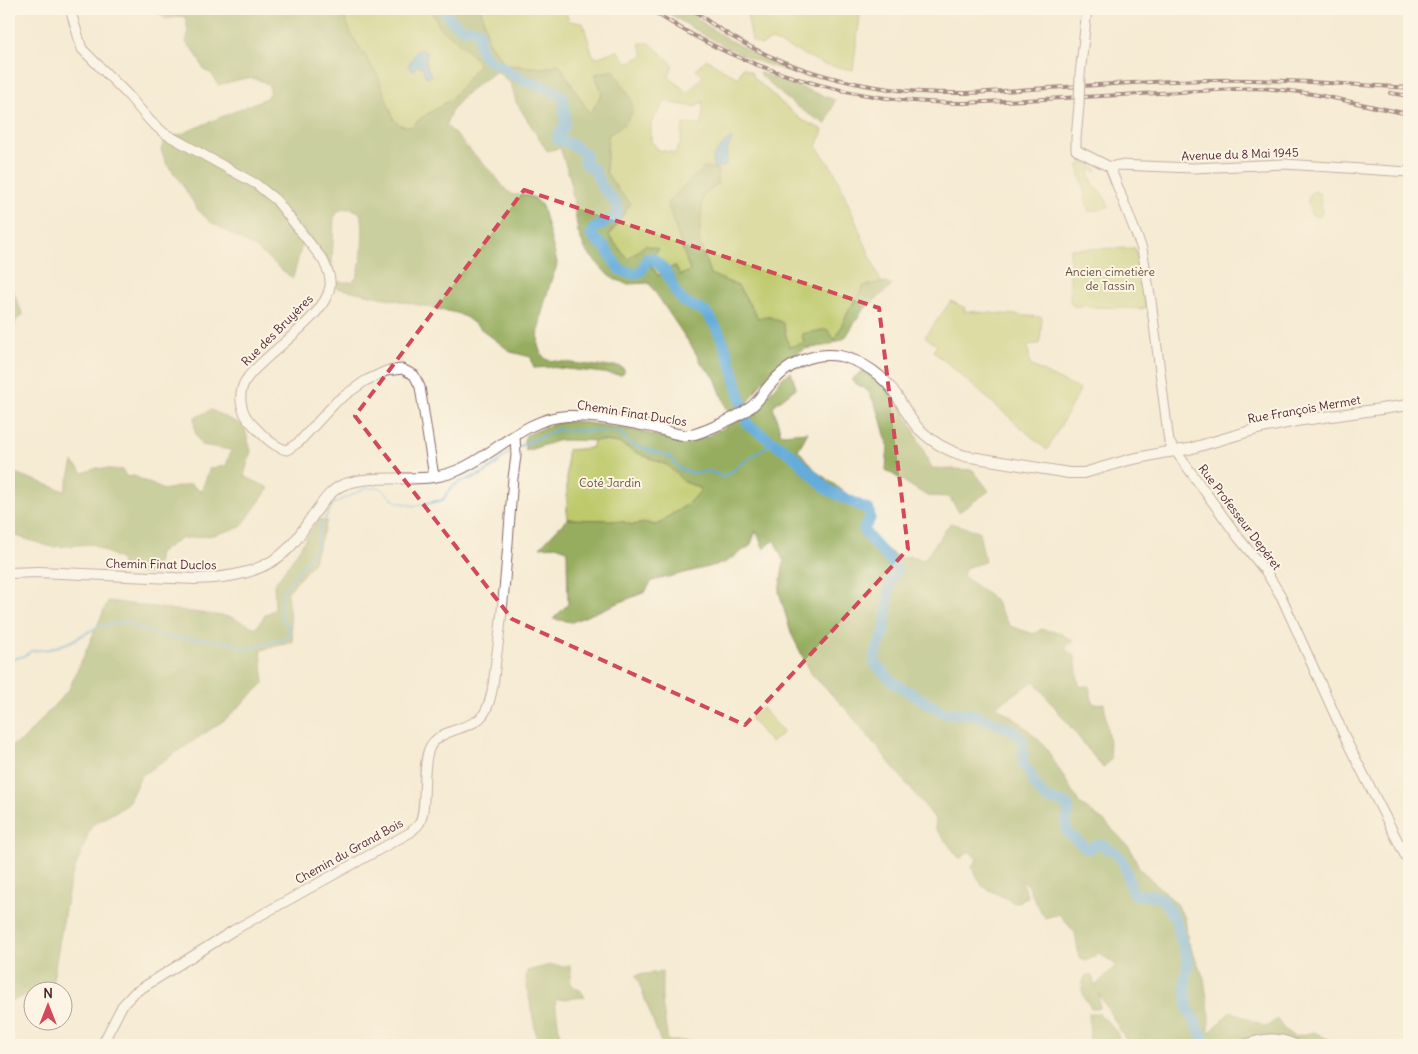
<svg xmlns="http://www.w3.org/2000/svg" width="1418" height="1054" viewBox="0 0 1418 1054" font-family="Delius,sans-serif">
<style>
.green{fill:#bdc96b;stroke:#84744b;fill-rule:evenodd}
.forest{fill:#96ad5f;stroke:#706645}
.water{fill:#63acdb;stroke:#566683}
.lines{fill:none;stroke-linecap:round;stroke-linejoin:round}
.stream{stroke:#63acdb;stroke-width:2}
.river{stroke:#63acdb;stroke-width:11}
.minor-casing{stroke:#866666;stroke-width:11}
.major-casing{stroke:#866666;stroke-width:12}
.minor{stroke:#fff;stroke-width:9}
.major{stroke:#fff;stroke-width:10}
.rail-casing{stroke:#4a1f2b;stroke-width:4}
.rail{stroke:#fcf5e5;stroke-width:2;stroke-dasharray:5.5;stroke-linecap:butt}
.minor-bridge-casing{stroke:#866666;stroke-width:11;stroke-linecap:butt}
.minor-bridge{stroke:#fff;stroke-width:9}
.marked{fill:none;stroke:#d1495b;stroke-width:4;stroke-dasharray:10 6;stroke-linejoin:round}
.labels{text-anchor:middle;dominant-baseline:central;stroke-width:4;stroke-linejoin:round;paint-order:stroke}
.street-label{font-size:12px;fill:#4a1f2b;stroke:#fcf5e5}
.park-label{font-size:12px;fill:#6c523e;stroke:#fcf5e5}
</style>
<rect width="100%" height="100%" fill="#fcf5e5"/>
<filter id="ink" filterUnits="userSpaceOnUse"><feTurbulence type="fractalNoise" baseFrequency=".02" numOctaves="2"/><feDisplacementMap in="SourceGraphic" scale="10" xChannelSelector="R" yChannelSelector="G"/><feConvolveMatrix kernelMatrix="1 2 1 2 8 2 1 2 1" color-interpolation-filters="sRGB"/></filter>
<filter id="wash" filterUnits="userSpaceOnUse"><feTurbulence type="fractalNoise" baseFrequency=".0096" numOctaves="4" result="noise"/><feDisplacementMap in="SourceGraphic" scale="20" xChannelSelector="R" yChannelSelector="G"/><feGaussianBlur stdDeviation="1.12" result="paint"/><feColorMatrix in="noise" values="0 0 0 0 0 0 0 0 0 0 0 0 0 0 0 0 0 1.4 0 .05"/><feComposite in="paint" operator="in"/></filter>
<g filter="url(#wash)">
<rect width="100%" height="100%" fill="#f6ebd3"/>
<g class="green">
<path d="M320 9H470L494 65 391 162Z"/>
<path d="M481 9H565L569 21 583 23 592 53 596 58 617 50 628 63 644 55 639 43H650L673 64 669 77 687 92 703 76 696 70 706 59 738 78 743 67 752 73 755 79 800 119 823 130 817 147 835 172 881 282 864 286 848 312 835 341 802 334 804 343 789 347 770 317 758 318 738 286 710 274 699 240 703 196 717 184V170L668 203 690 271 680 276 674 266 658 276 650 264 628 259 609 236 630 203 618 190 606 172 608 135 619 128 602 93 590 115 559 64 544 68 506 65 489 43ZM703 101 702 125 683 124 681 141 675 153 659 150 651 141V123L665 102 695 107Z"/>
<path d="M746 9H861L853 70 826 65 772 40 761 45 752 41Z"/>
<path d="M1082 162H1086L1097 169V171L1089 170C1090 189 1105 190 1109 207L1089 212 1078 166Z"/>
<path d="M1314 191 1320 194 1322 214 1318 217 1311 214C1308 206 1305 195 1314 191Z"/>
<path d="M1135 248 1146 307 1142 309 1073 306 1070 302V249Z"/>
<path d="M951 301 965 308 964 311 1042 317 1040 344 1028 345 1030 365 1080 390 1047 450 933 351 937 345 925 337Z"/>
<path d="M595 440 619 443 640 454 667 465 683 481 700 488 701 491 685 506 666 518 660 524 655 525 647 523 632 525 624 522 567 519V450L591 448Z"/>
<path d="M762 708 784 732 771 743 750 718Z"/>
</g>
<g class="forest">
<path d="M159 9H341L352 35 378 76 394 120 400 125 411 127C422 115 437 110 450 99 460 90 469 76 478 65L477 60 455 39 440 28 431 9H481L489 43 506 65 544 68 559 64 590 114 602 93 595 74 614 70C632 101 647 112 608 135L606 172 618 190 631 203 609 236 628 259 645 245 658 249 650 264 658 276 675 266 680 275 690 271 667 203 701 170 705 167 718 170 717 184 703 196 699 240 710 274 738 286 758 318 770 317 783 323 789 347 804 343 802 334 827 329 835 340 848 312 864 286 884 282 892 286 863 310 845 338 829 345 804 349 779 367 761 383 747 404 728 412 715 378 702 364 694 350 649 283 626 284 609 276 586 251 578 232 570 178 560 148 547 151 516 102 511 84 497 71C477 84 452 101 446 125L495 176 506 190 513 195 523 194 535 198 542 206 557 262C557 269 553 274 551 281 545 299 538 324 538 343 538 349 542 356 547 360L597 366H619L624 369V373L622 375 550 367 534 368 531 357 511 352 467 318 457 313 337 288 336 284 337 282H352C354 280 356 279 357 276 361 267 366 221 360 214 354 207 346 208 338 211L334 218 332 265 329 267 309 237 301 248 293 278 288 275 257 249 209 221 198 210 178 178 167 165 161 150 166 137 179 135 266 98 270 92 269 86C253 72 237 81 218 85L212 74 205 71 195 52 186 43 188 33 186 19 182 16 166 19 159 14Z"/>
<path d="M661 9H686C722 40 766 61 811 76L810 78C788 71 764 65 743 55 714 42 688 25 661 9Z"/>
<path d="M758 72 835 100 826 124C800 111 778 93 758 72Z"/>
<path d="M9 281 23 315 16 320 11 342 9 343Z"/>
<path d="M870 368 899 400 932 468 973 470 989 491 959 512 949 497 927 496 886 470 888 446 879 413 869 392 851 380 861 372Z"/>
<path d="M791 372 796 388 773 406 781 434 808 432 798 450 817 472 869 510 866 536 899 558 910 556 924 560 950 523 979 531 985 562 965 568 963 576 994 599 1010 626 1034 634 1041 629 1060 633 1073 641 1065 649 1075 656 1079 686H1089L1093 704 1104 703 1111 759 1103 768 1034 681 996 706 1021 723 1045 746 1080 804 1105 822 1130 848 1140 869 1174 901 1185 918 1188 941 1204 978 1209 1012V1033L1231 1011 1266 1027 1277 1019 1284 1029 1294 1037 1314 1032 1334 1042 1335 1045H1129L1099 994 1100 1008H1091C1083 995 1078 990 1086 975H1092L1095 986 1116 965 1099 953 1087 961 1079 957 1075 933 1059 914 1045 918 1037 905 1027 884 1021 881 1028 897 1015 903 982 886 972 867 977 859 969 851 960 859 935 828 936 820 846 709 812 675 791 633 779 592 784 562 774 540 764 549 756 531 750 546 724 563 652 581 645 592 572 622 553 619 568 604 567 550 556 546 540 547 567 519 610 520 624 522 632 525 647 523 655 525 660 524 666 518 685 506 701 491 700 488 683 481 667 465 640 454 619 443 608 441 560 440 526 451 524 441 526 435 557 423 574 421 628 429 687 442 708 436 754 412 782 378Z"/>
<path d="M211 410 244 426 251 451 244 476 269 488 241 527 214 535 180 539 159 553 156 574 124 572 121 560 92 544 52 547 9 534V471L65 491 73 462 83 473 97 468 122 470 127 477 134 476 164 490 191 484 201 492 210 468 226 466 231 450 201 445 195 432 194 418Z"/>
<path d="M318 519 327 521 313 563 287 593 293 642 261 650 264 683 226 719 141 776 127 805 92 825 70 881 51 991 32 992V995H27L9 1002V747L23 740 69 689 108 601 231 617 256 628 265 615 275 609 274 585 296 554Z"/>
<path d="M550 965 570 966 571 985 581 991 585 997 555 1000 561 1045H538L526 981 527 971Z"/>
<path d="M662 972V1002L668 1041H697L710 1044 711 1045H662L636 975Z"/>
<path d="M1089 1013H1099L1116 1031 1120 1040 1116 1045H1090Z"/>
</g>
<g class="water">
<path d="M422 49 427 53 426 64 431 75 429 78 425 76 423 67 417 66 413 71 408 66 417 51Z"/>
<path d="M729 139H732C731 143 728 147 727 151 726 158 729 161 724 167H717L715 169H713V156Z"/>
</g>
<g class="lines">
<g class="stream">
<path d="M518 447 557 430 619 432 632 445 669 456 680 469 694 473 709 471 723 477 773 442"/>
<path d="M9 660 24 656 31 651 50 649 70 642 99 626 125 622 163 637 219 640 247 649 287 638 289 628 280 614 282 592 317 546 319 530 333 504 366 488H381L395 501 414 506 443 500C455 477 465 483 484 473 494 467 503 457 512 450"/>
</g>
<path class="river" d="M444 9C446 16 458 27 464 29 468 30 473 29 477 30L480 34 479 44 482 53 488 60 501 66 515 76 538 86H544L562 96 564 102 565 120 564 127 557 137 558 140 569 143 586 154 584 162 586 165 594 169 602 187 615 202 618 210 615 217 593 229 591 235 595 240 604 246 619 269 626 272 636 274 642 270 647 259 652 258C657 263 662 267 666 272 671 281 674 291 681 299 688 307 699 306 707 314 728 337 738 394 748 425L791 454 828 490 869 510 870 519 864 528C867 541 889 555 897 570L890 583 884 634 875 653V664L894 683 944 713 973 714 1013 730 1023 741V765L1031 774 1033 782 1045 798 1066 804 1069 809 1066 824 1067 832 1086 848 1090 849C1097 843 1100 842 1107 848 1111 850 1115 852 1118 855 1127 864 1128 881 1133 893L1139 895H1153L1163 900 1175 919 1188 962 1185 981 1188 1009 1207 1045"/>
</g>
</g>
<g filter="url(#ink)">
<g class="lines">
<g class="minor-casing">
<g id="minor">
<path d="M70 9 82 49 128 95 150 121 164 133 256 184 276 200 323 260C327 269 331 276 330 286 326 317 267 352 248 377 236 392 240 413 253 425 263 435 273 447 287 450L299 442 337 401 365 381 386 371 402 369 414 375 420 387 434 477"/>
<path d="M1080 75 1087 9"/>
<path d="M1079 105 1076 138V150L1110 167 1118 165 1193 168 1284 164 1409 172"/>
<path d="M1110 167 1142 249 1151 301 1169 442 1238 537 1266 572 1281 596 1349 746 1409 863"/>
<path d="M102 1045 122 1006 134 993 234 930 411 832C413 829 417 827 419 824 428 809 421 769 429 749 438 727 475 731 485 712 493 697 494 677 496 660 505 600 508 538 513 478L516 456 515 435"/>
</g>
</g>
<g class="major-casing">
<g id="major">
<path d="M9 573 38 572 195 579C229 578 265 573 290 547 299 537 306 525 314 514 323 502 331 489 345 484 382 472 419 486 456 471 494 456 524 418 567 416 590 415 629 422 652 427 666 430 681 438 695 434 708 430 738 417 748 409 757 404 763 393 769 386 786 365 812 351 840 356 863 361 884 376 897 396 904 407 910 420 919 429 933 443 948 451 965 456L1069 473H1084L1128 460 1162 453 1189 449 1257 429 1296 421 1409 405"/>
<path d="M1245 1045C1264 1038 1277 1037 1295 1045"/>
</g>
</g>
<use href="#minor" class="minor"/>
<use href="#major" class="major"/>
<g class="rail-casing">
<g id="rail">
<path d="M650 9C742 71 855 104 965 103L1256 88C1311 90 1356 104 1409 114"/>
<path d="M692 9C769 71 870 95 967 93 1049 89 1131 81 1213 80 1278 79 1344 84 1409 88"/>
<path d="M1390 93 1409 96"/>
</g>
</g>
<use href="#rail" class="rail"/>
<g class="minor-bridge-casing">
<path id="minor-bridge" d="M1079 105 1080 75"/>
</g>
<use href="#minor-bridge" class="minor-bridge"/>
</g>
</g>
<path d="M0 0H1418V1054H0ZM524 190 879 308 908 549 745 725 512 619 355 416Z" fill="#f6ebd3" fill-opacity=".55" fill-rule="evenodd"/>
<path class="marked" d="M524 190 879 308 908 549 745 725 512 619 355 416Z"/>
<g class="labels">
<g class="street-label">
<text transform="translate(1240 154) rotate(-2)">Avenue du 8 Mai 1945</text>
<text transform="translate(277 330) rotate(-45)">Rue des Bruyères</text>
<text transform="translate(1304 409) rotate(-10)">Rue François Mermet</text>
<text transform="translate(632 413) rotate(9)">Chemin Finat Duclos</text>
<text transform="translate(1240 517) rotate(53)">Rue Professeur Depéret</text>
<text transform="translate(161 564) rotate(1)">Chemin Finat Duclos</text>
<text transform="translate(349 851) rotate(-29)">Chemin du Grand Bois</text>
</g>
<g class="park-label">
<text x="1110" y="271">Ancien cimetière<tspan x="1110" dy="14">de Tassin</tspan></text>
<text x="610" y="482">Coté Jardin</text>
</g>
</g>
<rect width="1418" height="1054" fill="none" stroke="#fcf5e5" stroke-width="30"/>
<g transform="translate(48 1006)"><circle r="24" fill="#fcf5e5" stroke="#b59f9b"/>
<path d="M0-4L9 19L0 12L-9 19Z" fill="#d1495b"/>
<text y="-8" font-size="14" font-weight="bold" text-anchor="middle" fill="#4a1f2b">N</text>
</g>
</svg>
